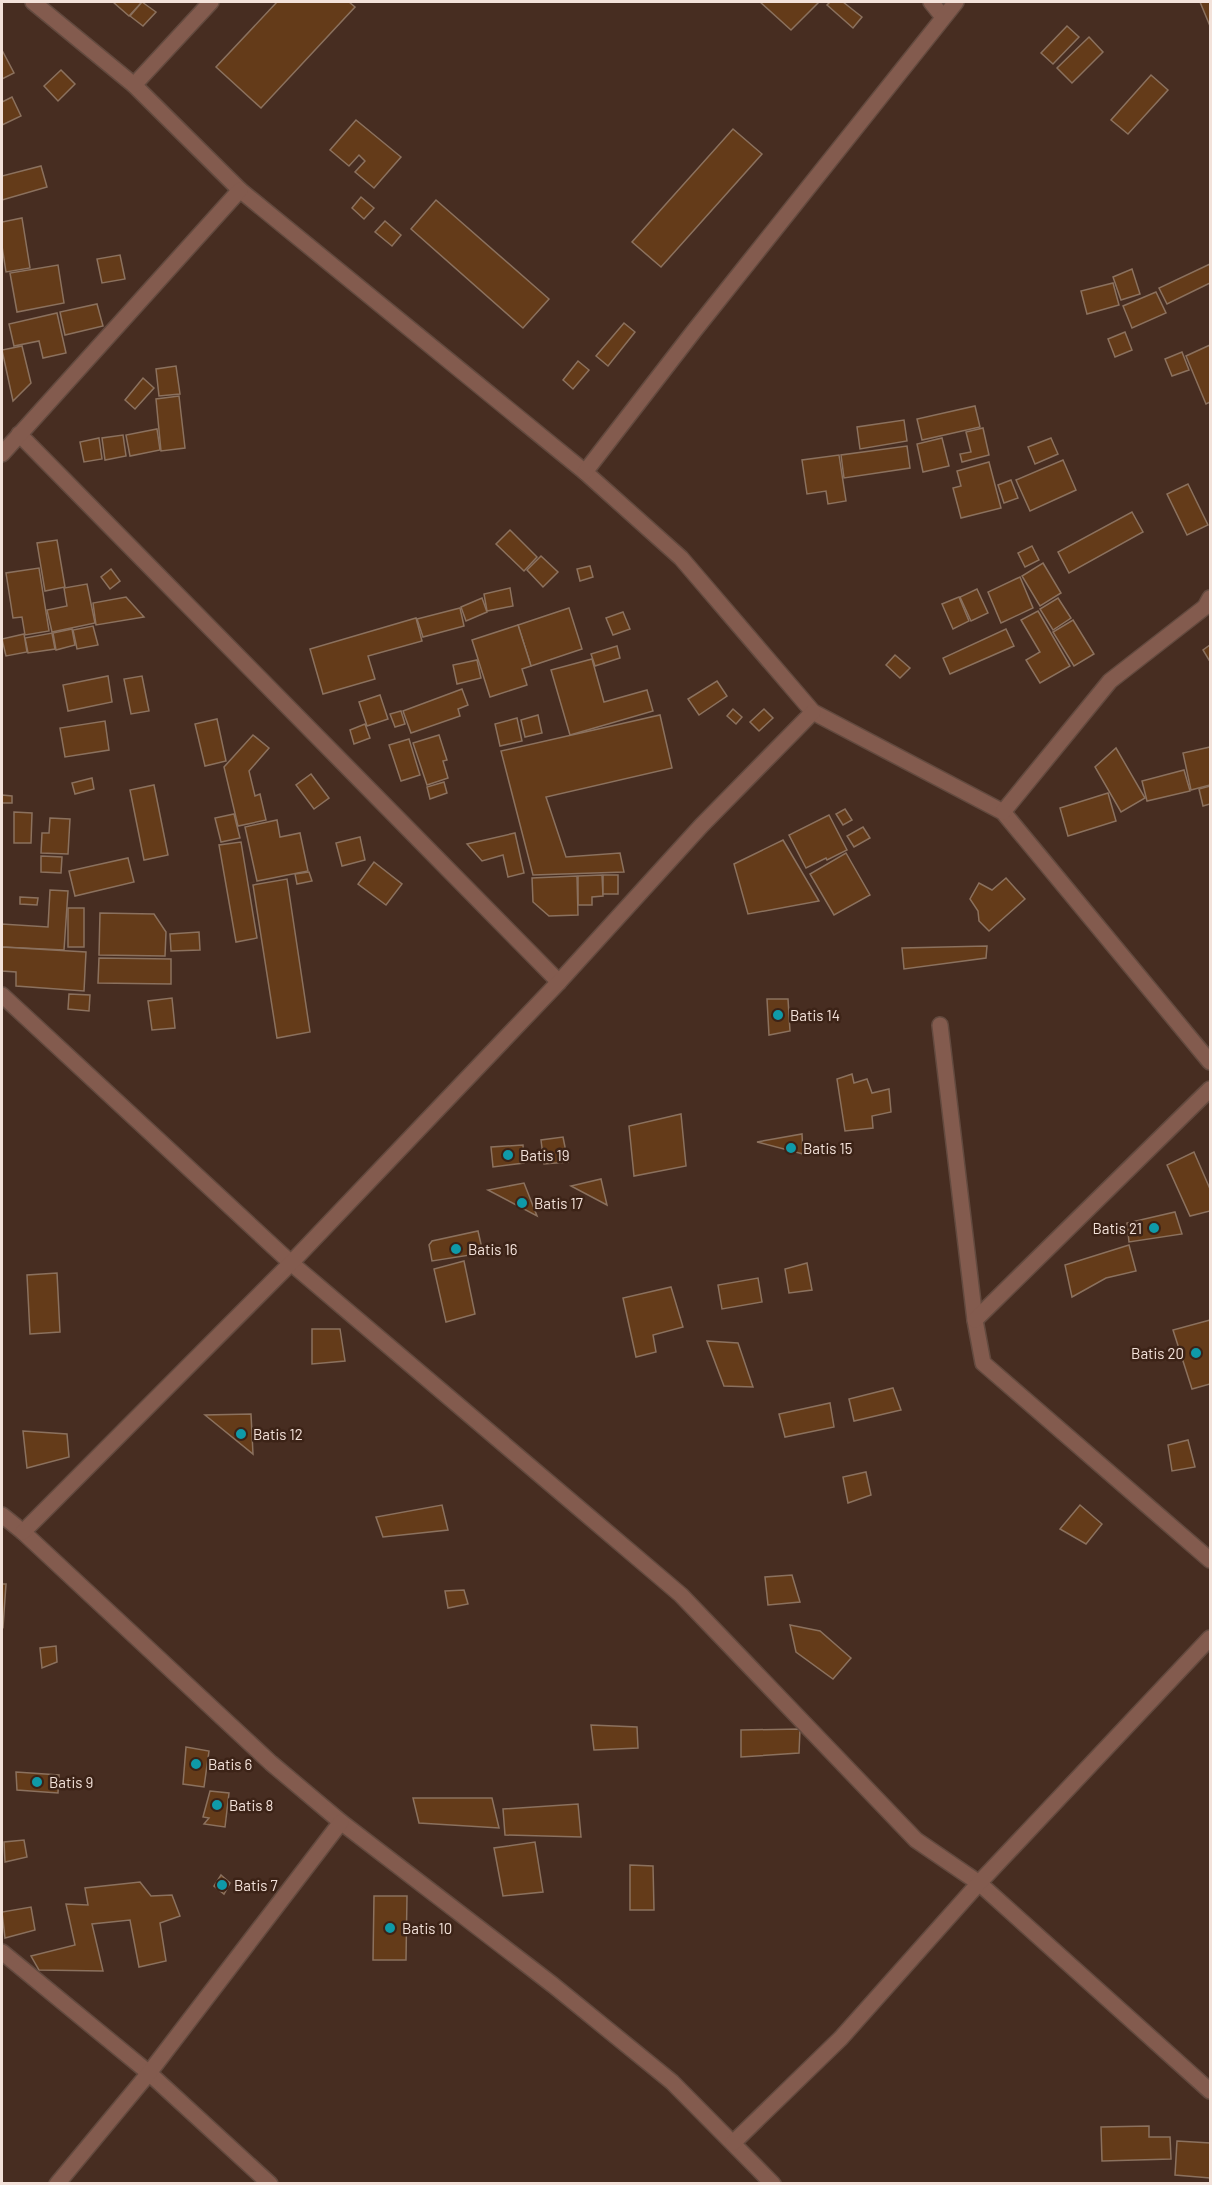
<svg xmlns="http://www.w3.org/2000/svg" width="1212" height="2185" viewBox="0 0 1212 2185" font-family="Barlow,sans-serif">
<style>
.building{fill:#643b19;stroke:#8b715e;stroke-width:1.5}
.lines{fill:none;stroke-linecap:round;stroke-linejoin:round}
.street-casing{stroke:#634a3f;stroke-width:18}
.street{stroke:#835b4e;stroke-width:15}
.culture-dot{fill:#0f9aa8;stroke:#3c2317;stroke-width:2}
.labels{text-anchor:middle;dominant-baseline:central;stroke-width:5;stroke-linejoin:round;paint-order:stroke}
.poi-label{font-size:15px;fill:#f3e2da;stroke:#3c2317;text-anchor:start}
</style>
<rect width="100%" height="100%" fill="#472d21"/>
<g class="building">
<path d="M113 2H142L129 16Z"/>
<path d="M142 2 156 12 143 26 130 16Z"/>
<path d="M277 2H349L355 7 261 108 216 67Z"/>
<path d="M760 2H819L791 30Z"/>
<path d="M830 2H843L862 17 853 28 827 5Z"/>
<path d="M1200 2H1210V26Z"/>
<path d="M1067 26 1079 37 1053 64 1041 53Z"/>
<path d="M1089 37 1103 52 1072 83 1057 68Z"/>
<path d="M3 52 14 73 2 79V53Z"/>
<path d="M61 70 75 84 58 101 44 86Z"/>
<path d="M1151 75 1168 90 1128 134 1111 120Z"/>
<path d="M12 97 21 116 2 125V102Z"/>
<path d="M356 120 401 157 374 188 355 172 365 161 359 155 349 166 330 150Z"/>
<path d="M733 129 762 154 661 267 632 242Z"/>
<path d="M41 166 47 187 2 200V176Z"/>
<path d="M361 197 374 208 364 219 352 208Z"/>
<path d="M436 200 549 299 523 328 411 229Z"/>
<path d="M22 218 30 268 6 272 2 246V222Z"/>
<path d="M385 221 401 235 392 246 375 232Z"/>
<path d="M120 255 125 279 102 283 97 259Z"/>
<path d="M1210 264V283L1167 304 1159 288Z"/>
<path d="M58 265 64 303 17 312 10 273Z"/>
<path d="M1132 269 1140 294 1121 300 1113 277Z"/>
<path d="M1113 283 1119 305 1087 314 1081 291Z"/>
<path d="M1156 292 1166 313 1132 328 1123 306Z"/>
<path d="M97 304 103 326 65 335 60 312Z"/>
<path d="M57 313 66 353 43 358 39 341 14 346 9 324Z"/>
<path d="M624 323 635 332 608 366 596 356Z"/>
<path d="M1125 332 1132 350 1115 357 1108 339Z"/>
<path d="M1210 345V402L1206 404 1186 356Z"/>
<path d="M22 346 31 383 13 401 2 350Z"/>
<path d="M1182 352 1189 370 1172 376 1165 359Z"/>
<path d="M578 361 589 370 573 389 563 380Z"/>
<path d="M176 366 180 394 159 396 156 369Z"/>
<path d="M143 378 154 388 135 409 125 400Z"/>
<path d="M179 396 185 448 161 451 156 399Z"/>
<path d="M975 406 980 427 922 440 917 419Z"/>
<path d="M904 420 907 441 860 449 857 427Z"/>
<path d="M983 428 989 455 962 462 960 454 971 452 966 432Z"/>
<path d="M157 429 160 450 130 456 126 435Z"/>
<path d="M123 435 126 456 105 460 102 438Z"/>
<path d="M99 438 102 459 84 462 80 442Z"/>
<path d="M942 438 949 466 923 472 917 444Z"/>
<path d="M1051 438 1058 454 1035 464 1028 447Z"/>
<path d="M907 446 910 468 844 478 841 455Z"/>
<path d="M839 455 846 501 828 504 826 491 807 494 802 460Z"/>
<path d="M1063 460 1076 490 1030 511 1016 480Z"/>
<path d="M989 462 1001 508 961 518 953 488 961 486 957 471Z"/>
<path d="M1011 480 1018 498 1004 503 998 485Z"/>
<path d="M1188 484 1208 525 1187 535 1167 494Z"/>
<path d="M1132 512 1143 532 1069 573 1058 552Z"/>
<path d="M510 530 537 557 524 571 496 544Z"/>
<path d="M57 540 65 587 45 591 37 543Z"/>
<path d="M1032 546 1039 560 1025 567 1018 553Z"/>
<path d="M541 556 558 572 543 587 527 570Z"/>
<path d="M1043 563 1061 593 1040 606 1022 576Z"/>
<path d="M590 566 593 577 580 581 577 569Z"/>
<path d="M39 568 49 631 25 635 22 617 13 618 6 573Z"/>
<path d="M111 569 120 581 110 589 101 577Z"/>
<path d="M1020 577 1033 608 1001 623 988 592Z"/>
<path d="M87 584 95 623 52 632 47 610 67 606 64 588Z"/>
<path d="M510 588 513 606 487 611 484 594Z"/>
<path d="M977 589 988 613 971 621 960 597Z"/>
<path d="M126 597 144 617 96 625 93 603Z"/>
<path d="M959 597 969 621 953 629 942 604Z"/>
<path d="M482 598 487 612 466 621 461 607Z"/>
<path d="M1058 598 1071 618 1053 630 1040 609Z"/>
<path d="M460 608 464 626 423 637 417 619Z"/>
<path d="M569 608 582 649 531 666 518 625Z"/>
<path d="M1038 611 1070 666 1040 683 1026 660 1040 652 1021 620Z"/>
<path d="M623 612 630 629 613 635 606 618Z"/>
<path d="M416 618 422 641 368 656 375 679 323 694 310 649Z"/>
<path d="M1073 620 1094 654 1074 666 1053 632Z"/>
<path d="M518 625 531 666 522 669 527 685 490 697 472 640Z"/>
<path d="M93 626 98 645 77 649 73 630Z"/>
<path d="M72 629 75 645 56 650 53 633Z"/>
<path d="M1006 629 1014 646 950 674 943 658Z"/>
<path d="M52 633 55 649 28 653 25 638Z"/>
<path d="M24 634 27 652 6 656 2 639Z"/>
<path d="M1210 645V659L1209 660 1203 650Z"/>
<path d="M617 646 620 658 595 666 591 654Z"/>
<path d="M895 655 910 668 900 678 886 665Z"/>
<path d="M592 659 604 702 647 690 653 711 570 735 551 670Z"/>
<path d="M477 660 481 678 457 684 453 665Z"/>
<path d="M108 676 112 702 68 711 63 685Z"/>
<path d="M142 676 149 711 131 714 124 679Z"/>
<path d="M717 681 727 696 699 715 688 699Z"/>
<path d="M462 689 468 705 458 709 460 716 411 733 403 711Z"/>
<path d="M380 695 388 719 367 726 359 702Z"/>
<path d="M733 709 742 717 736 724 727 716Z"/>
<path d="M764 709 773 718 759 731 750 722Z"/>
<path d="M401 711 405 724 395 727 390 714Z"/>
<path d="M538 715 542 733 525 737 521 720Z"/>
<path d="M660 715 672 768 546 797 566 857 620 853 624 872 533 875 501 751Z"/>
<path d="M517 718 522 741 500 746 495 724Z"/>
<path d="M217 719 226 761 205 766 195 724Z"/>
<path d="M105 721 109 750 65 757 60 728Z"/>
<path d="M365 724 370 738 354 744 350 730Z"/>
<path d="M253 735 269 748 249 771 255 796 260 794 266 820 238 826 224 767Z"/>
<path d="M439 735 447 760 443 761 448 778 427 785 413 743Z"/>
<path d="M409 739 420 775 401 781 389 745Z"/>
<path d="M1210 747V785L1191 790 1183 753Z"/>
<path d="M1116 748 1145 798 1121 812 1095 767Z"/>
<path d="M1184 770 1190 791 1147 801 1142 781Z"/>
<path d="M311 774 329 798 314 809 296 785Z"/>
<path d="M92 778 94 789 75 794 72 783Z"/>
<path d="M444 782 447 793 430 799 427 787Z"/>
<path d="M154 785 168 855 144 860 130 790Z"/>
<path d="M1210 786V804L1203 806 1199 789Z"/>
<path d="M1108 793 1116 821 1068 836 1060 808Z"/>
<path d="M2 795 12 796V803H2Z"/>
<path d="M845 809 852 820 843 825 836 814Z"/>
<path d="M14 812 32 813 31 843H14Z"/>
<path d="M234 814 240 838 221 842 215 818Z"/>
<path d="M829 815 847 850 827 860 826 858 806 868 789 835Z"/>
<path d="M50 818 70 819 68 854 41 853 42 833H49Z"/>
<path d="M277 820 280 837 300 833 308 871 257 881 245 827Z"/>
<path d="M863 827 870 838 854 847 847 836Z"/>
<path d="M515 833 524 873 508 877 503 855 482 861 467 844Z"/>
<path d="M360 837 365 860 342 866 336 843Z"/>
<path d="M783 840 819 901 748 914 734 864Z"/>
<path d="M241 842 257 938 236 942 219 845Z"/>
<path d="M846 853 870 895 834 915 810 874Z"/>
<path d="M41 856 62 857 61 873 41 872Z"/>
<path d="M128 858 134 882 75 896 69 871Z"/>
<path d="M374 862 402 884 386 905 358 884Z"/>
<path d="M309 872 312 881 297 884 295 874Z"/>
<path d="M602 875 603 896 592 897V905H578V876Z"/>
<rect x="603" y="875" width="15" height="19"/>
<path d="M577 876 578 915 549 916 533 902 532 878Z"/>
<path d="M1006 878 1025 899 989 931 979 921 978 911 970 899 979 883 992 890Z"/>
<path d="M287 879 310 1032 277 1038 253 885Z"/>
<path d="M50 890 68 891 64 950 2 947V924L48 927Z"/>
<path d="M20 897 38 898 37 905 20 904Z"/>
<rect x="68" y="908" width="16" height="39"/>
<path d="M100 913 154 914 166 932 165 956 99 955Z"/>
<path d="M199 932 200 950 171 951 170 934Z"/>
<path d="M987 946 986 958 904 969 902 948Z"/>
<path d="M2 947 86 952 84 991 16 986V972L2 971Z"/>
<path d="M99 958 171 959V984L98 983Z"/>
<path d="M69 994 90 995 89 1011 68 1009Z"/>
<path d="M172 998 175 1028 152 1030 148 1001Z"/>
<path d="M767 999H788L790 1031 769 1035Z"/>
<path d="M852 1074 854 1083 867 1079 872 1093 889 1089 891 1112 872 1116 873 1128 845 1131 837 1079Z"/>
<path d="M681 1114 686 1166 634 1176 629 1126Z"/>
<path d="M802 1134 803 1154 757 1142Z"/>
<path d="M563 1137 568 1162 544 1164 541 1140Z"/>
<path d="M523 1145 524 1163 493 1167 491 1147Z"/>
<path d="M1194 1152 1210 1189V1211L1190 1216 1167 1165Z"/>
<path d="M601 1179 607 1205 571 1186Z"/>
<path d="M524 1183 537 1216 488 1190Z"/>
<path d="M1175 1212 1182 1234 1129 1242 1127 1223Z"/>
<path d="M478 1231 483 1253 432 1261 429 1245 432 1241Z"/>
<path d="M1129 1245 1136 1271 1106 1278 1072 1297 1065 1265Z"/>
<path d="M464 1261 475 1314 446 1322 434 1269Z"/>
<path d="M807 1263 812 1290 789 1293 785 1269Z"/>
<path d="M57 1273 60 1332 30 1334 27 1275Z"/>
<path d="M758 1278 762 1302 722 1309 718 1285Z"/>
<path d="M671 1287 683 1327 653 1335 656 1352 636 1357 623 1298Z"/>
<path d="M1210 1320V1384L1192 1389 1173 1330Z"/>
<path d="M312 1329H340L345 1361 312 1364Z"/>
<path d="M707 1341 738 1343 753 1387 724 1386Z"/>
<path d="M893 1388 901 1410 854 1421 849 1399Z"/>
<path d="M830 1403 834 1427 785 1437 779 1414Z"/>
<path d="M251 1414 253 1454 205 1415Z"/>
<path d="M23 1431 67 1434 69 1457 27 1468Z"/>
<path d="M1188 1440 1195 1467 1172 1471 1168 1445Z"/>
<path d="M866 1472 871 1495 848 1503 843 1477Z"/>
<path d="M442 1505 448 1530 383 1537 376 1517Z"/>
<path d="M1080 1505 1102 1524 1086 1544 1060 1529Z"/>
<path d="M792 1575 800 1602 768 1605 765 1577Z"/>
<path d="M2 1584H6L3 1627 2 1626Z"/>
<path d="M464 1590 468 1604 448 1608 445 1591Z"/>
<path d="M790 1625 820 1631 851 1658 833 1679 796 1652Z"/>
<path d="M56 1646 57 1662 42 1668 40 1648Z"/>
<path d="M591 1725 637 1727 638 1748 594 1750Z"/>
<path d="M800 1729 799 1753 741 1757V1730Z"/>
<path d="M186 1747 209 1751 204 1787 183 1784Z"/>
<path d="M16 1772 59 1775 58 1793 17 1790Z"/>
<path d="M210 1791 229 1793 225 1827 204 1824 209 1818 203 1817Z"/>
<path d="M413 1798H492L499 1828 419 1823Z"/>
<path d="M578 1804 581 1837 505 1835 503 1809Z"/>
<path d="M24 1840 27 1857 5 1862 4 1842Z"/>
<path d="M535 1842 543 1892 503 1896 494 1848Z"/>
<path d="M630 1865 653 1866 654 1910H630Z"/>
<path d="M221 1875 230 1883 224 1894 214 1886Z"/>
<path d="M140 1882 151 1896 172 1895 180 1916 160 1923 166 1961 139 1967 130 1920 92 1924 103 1971 39 1970 31 1956 75 1945 66 1904 88 1905 85 1888Z"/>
<path d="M374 1896H407L406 1960H373Z"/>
<path d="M31 1907 35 1930 5 1938 2 1912Z"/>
<path d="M1149 2126V2137H1170L1171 2159 1102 2161 1101 2127Z"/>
<path d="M1177 2141 1210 2143V2178L1175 2175Z"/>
</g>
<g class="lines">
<g class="street-casing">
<g id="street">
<path d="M33 2 134 85 240 190 585 472 681 558 813 712 1003 812 1210 1062"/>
<path d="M931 2 943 17"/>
<path d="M134 85 211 2"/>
<path d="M19 434 559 982"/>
<path d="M2 454 240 190"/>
<path d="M585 472 694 331 956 2"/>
<path d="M1003 812 1110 681 1205 607 1210 598"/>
<path d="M2 995 291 1263 681 1595 916 1840 979 1883 1210 2091"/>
<path d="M940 1025 975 1320 983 1363 1210 1560"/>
<path d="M975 1320 1210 1089"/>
<path d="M2 1515 23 1532 271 1763 341 1822 553 1985 672 2082 773 2184"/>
<path d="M23 1532 291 1263 559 982 701 826 813 712"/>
<path d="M2 1952 149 2073 270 2184"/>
<path d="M733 2143 841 2038 979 1883 1210 1638"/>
<path d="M57 2184 149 2073 341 1822"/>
</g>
</g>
<use href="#street" class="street"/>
</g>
<g class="culture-dot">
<circle cx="778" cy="1015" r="6"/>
<circle cx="791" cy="1148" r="6"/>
<circle cx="508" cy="1155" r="6"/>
<circle cx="522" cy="1203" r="6"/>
<circle cx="1154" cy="1228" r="6"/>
<circle cx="456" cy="1249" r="6"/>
<circle cx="1196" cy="1353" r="6"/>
<circle cx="241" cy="1434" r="6"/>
<circle cx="196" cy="1764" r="6"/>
<circle cx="37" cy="1782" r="6"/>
<circle cx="217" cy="1805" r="6"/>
<circle cx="222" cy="1885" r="6"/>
<circle cx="390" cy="1928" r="6"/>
</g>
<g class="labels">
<g class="poi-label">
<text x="790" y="1015">Batis 14</text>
<text x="803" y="1148">Batis 15</text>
<text x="520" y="1155">Batis 19</text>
<text x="534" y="1203">Batis 17</text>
<text x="1142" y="1228" text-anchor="end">Batis 21</text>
<text x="468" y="1249">Batis 16</text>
<text x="1184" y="1353" text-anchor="end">Batis 20</text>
<text x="253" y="1434">Batis 12</text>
<text x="208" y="1764">Batis 6</text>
<text x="49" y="1782">Batis 9</text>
<text x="229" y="1805">Batis 8</text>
<text x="234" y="1885">Batis 7</text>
<text x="402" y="1928">Batis 10</text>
</g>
</g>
<rect width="1212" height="2185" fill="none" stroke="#f3e2da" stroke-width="6"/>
</svg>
